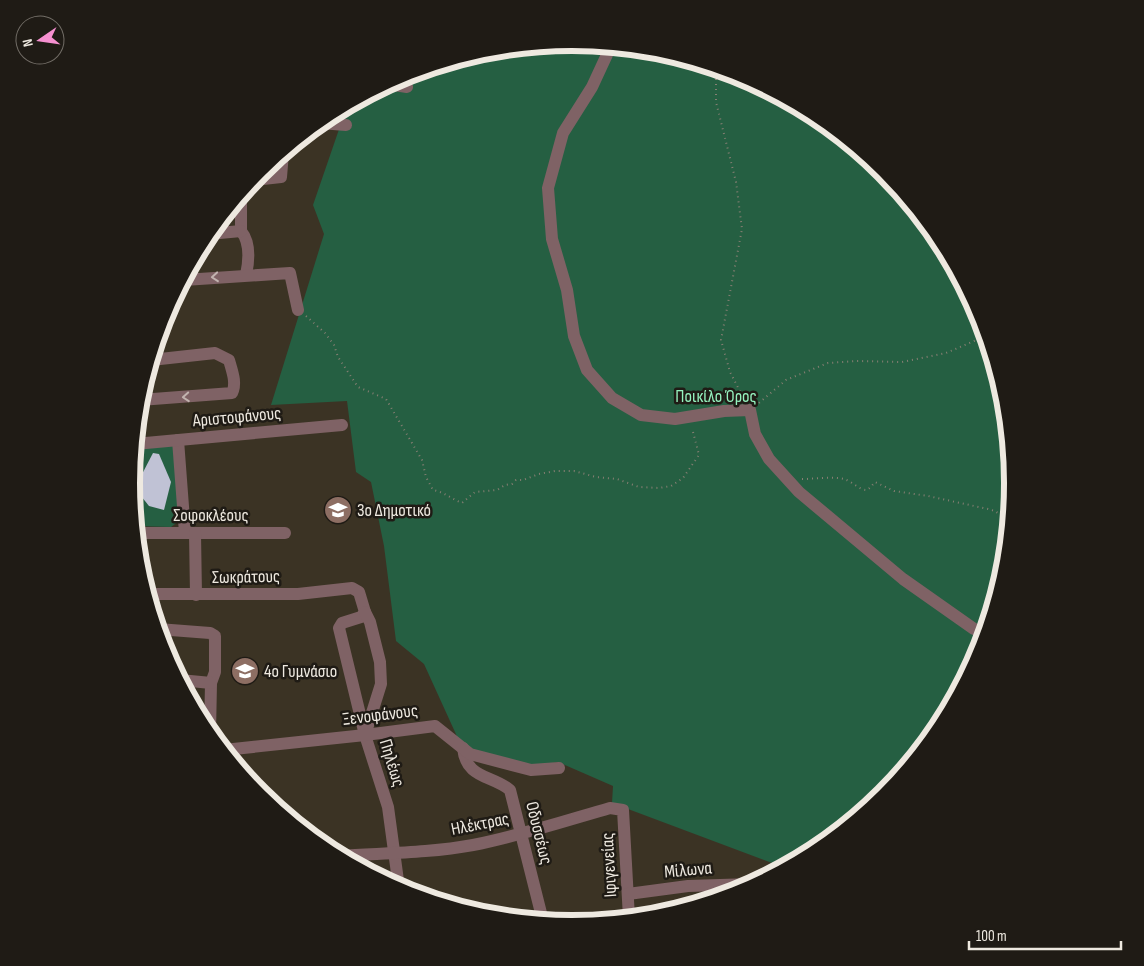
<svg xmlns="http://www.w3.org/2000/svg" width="1144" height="966" viewBox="0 0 1144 966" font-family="'Sofia Sans Condensed',sans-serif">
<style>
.green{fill:#255f42}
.building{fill:#c0c2d5}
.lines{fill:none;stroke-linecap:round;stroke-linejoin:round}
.path{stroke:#867f73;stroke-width:2;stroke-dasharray:1 4;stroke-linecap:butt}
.minor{stroke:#7f6265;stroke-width:12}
.oneway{stroke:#c2b3af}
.labels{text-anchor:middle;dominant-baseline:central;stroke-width:5;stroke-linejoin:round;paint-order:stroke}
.park-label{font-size:18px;fill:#95f3bf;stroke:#1f1b15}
.street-label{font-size:18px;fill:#eee9e0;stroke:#1f1b15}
.poi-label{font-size:18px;fill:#eee9e0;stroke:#1f1b15;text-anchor:start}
.rim{fill:none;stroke:#eee9e0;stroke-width:6}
</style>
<rect width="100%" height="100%" fill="#3b3324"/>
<g class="green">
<path d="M572 43 658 51 741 76 817 117 884 172 938 239 979 315 1004 397 1012 483 1004 569 979 652 938 728 883 795 816 849 783 867 612 803 613 786 558 762 534 767 471 751 460 743 424 664 396 641 384 546 371 482 356 472 347 401 271 405 324 234 313 205 347 106 404 76 486 51Z"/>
<path d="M173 446 179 521 171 527 136 526 132 483 135 449Z"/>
</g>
<path class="building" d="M153 453 159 454 171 482 164 510 149 506 141 496 140 478Z"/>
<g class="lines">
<g class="path">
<path d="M716 69V102L736 182 742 229 721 340 730 372 744 399"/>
<path d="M306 316 325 333 334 345 338 357 358 387 386 399 422 460 426 477 433 490C444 492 452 499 462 503L475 492 497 490 505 485 512 484 516 480H523L539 474 555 471H574L596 477 617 479 639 487 659 488 671 486 683 478 699 455 692 428"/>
<path d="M759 403 786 380 828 363 857 361 902 362 946 353 986 336"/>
<path d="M802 479C816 479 830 476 844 479 851 481 860 490 866 490 870 489 872 485 875 482L894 491 928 496 988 509 995 511 1009 521"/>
</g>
<g class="minor">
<path d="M611 46 592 87 563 133 548 188 552 239 567 290 574 336 587 370 612 398 641 415 675 419 724 411 750 410 755 434 769 459 799 492 903 579 974 629 984 634"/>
<path d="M388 84 407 87"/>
<path d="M320 123 346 125"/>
<path d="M254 180 281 177 283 153"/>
<path d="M241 231C251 243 249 261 246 275"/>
<path d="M241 231V195"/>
<path d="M209 234 241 231"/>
<path d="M184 280 290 273 298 310"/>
<path d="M140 400 232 393C237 383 232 371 229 360L215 353 151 360"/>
<path d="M178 440 185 533"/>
<path d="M135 444 342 425"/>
<path d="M136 533H285"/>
<path d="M195 533 196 595"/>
<path d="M148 594H298L352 588 359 592 365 612 361 617 342 623 339 628 365 735 388 807 399 888"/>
<path d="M365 612 370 622 380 662 381 684 365 735"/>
<path d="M158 629 210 633 215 636V672L211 683 210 733"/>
<path d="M180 680 211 683"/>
<path d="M463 748C466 779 492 775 510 790L543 921"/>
<path d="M224 750 365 735 435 726 470 754 531 770 559 768"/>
<path d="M340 856C384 853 430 853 473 845 519 836 565 821 610 808L623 810 629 918"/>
<path d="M628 894 688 886 752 884"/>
</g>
</g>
<defs><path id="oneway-chevron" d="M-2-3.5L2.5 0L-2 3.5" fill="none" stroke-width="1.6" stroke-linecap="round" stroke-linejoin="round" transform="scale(1.25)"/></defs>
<g class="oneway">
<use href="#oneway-chevron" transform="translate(215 277) rotate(175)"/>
<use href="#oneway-chevron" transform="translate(186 397) rotate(176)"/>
</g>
<defs>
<g id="school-disc" transform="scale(1.4375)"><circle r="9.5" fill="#8d6e63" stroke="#1f1b15"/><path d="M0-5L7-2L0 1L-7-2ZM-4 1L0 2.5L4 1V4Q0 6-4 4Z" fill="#fff"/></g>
</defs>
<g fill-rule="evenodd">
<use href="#school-disc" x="338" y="510"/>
<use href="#school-disc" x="245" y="671"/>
</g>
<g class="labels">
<g class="park-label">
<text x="716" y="396">Ποικίλο Όρος</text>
</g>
<g class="street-label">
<text transform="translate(237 417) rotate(-5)">Αριστοφάνους</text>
<text x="211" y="515">Σοφοκλέους</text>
<text transform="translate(246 577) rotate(-1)">Σωκράτους</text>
<text transform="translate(380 715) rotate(-7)">Ξενοφάνους</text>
<text transform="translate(392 763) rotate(73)">Πηλέως</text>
<text transform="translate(480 824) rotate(-11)">Ηλέκτρας</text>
<text transform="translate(539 833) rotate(76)">Οδυσσέως</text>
<text transform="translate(609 865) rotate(-93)">Ιφιγενείας</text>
<text transform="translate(688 870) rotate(-5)">Μίλωνα</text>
</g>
<g class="poi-label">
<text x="357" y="510">3ο Δημοτικό</text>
<text x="264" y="671">4ο Γυμνάσιο</text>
</g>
</g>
<path d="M0 0H1144V966H0ZM140 483a432 432 0 1 1 864 0a432 432 0 1 1-864 0Z" fill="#1f1b15" fill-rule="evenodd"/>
<path class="rim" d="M140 483a432 432 0 1 1 864 0a432 432 0 1 1-864 0Z"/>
<g transform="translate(40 40) rotate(257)"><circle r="24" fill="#1f1b15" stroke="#726d66"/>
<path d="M0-4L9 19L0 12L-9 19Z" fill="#f690d0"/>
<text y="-8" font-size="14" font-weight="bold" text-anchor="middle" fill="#eee9e0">N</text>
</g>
<path d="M969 941v8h152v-8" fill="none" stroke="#eee9e0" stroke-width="2.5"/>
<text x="976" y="941" font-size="15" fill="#eee9e0" stroke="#1f1b15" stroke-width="4" paint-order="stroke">100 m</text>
</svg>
